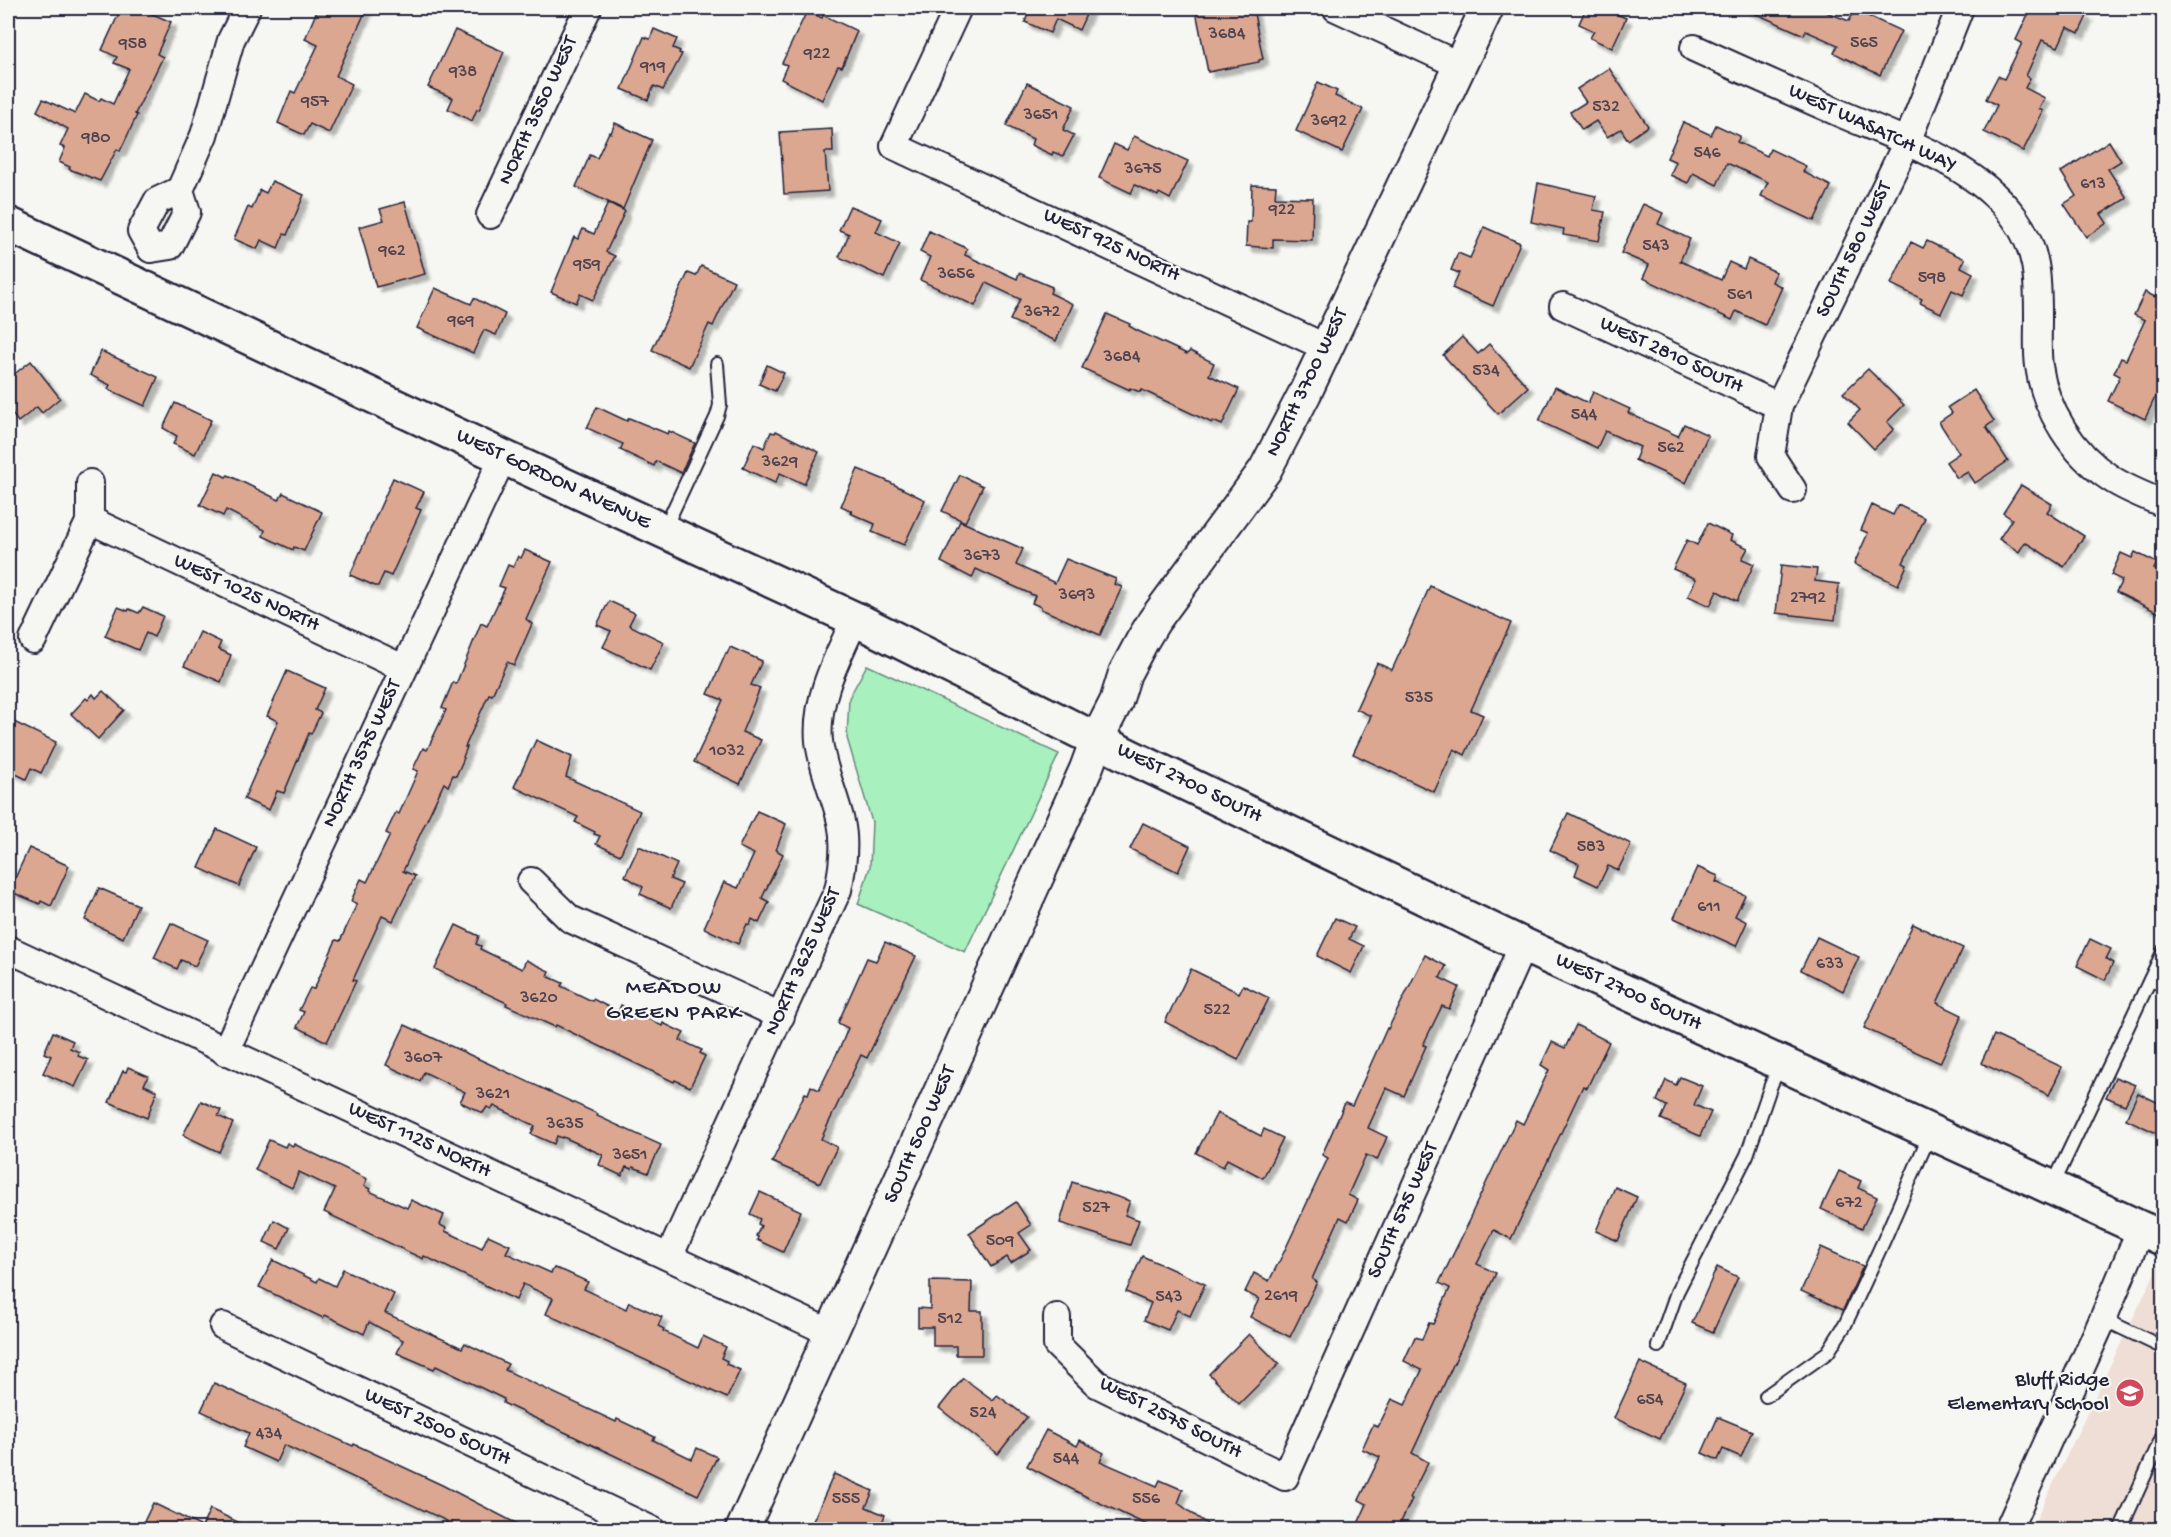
<svg xmlns="http://www.w3.org/2000/svg" width="2171" height="1537" viewBox="0 0 2171 1537" font-family="'Gochi Hand',sans-serif">
<style>
.built{fill:#eeded5}
.green{fill:#a8f0be;stroke:#65897c;stroke-width:1.5}
.building{fill:#dca791;stroke:#22223b;stroke-width:1.5;filter:url(#shadow)}
.lines{fill:none;stroke-linecap:round;stroke-linejoin:round}
.service-casing{stroke:#22223b;stroke-width:16}
.minor-casing{stroke:#22223b;stroke-width:30}
.tertiary-casing{stroke:#22223b;stroke-width:36}
.secondary-casing{stroke:#22223b;stroke-width:38}
.service{stroke:#f6f6f2;stroke-width:12}
.minor{stroke:#f6f6f2;stroke-width:26}
.tertiary{stroke:#f6f6f2;stroke-width:32}
.secondary{stroke:#f6f6f2;stroke-width:33}
.labels{text-anchor:middle;dominant-baseline:central;stroke-width:4.5;stroke-linejoin:round;paint-order:stroke}
.number-label{font-size:18px;fill:#504350}
.street-label{font-size:21px;fill:#22223b;stroke:#f6f6f2}
.poi-label{font-size:21px;fill:#22223b;stroke:#f6f6f2;text-anchor:end}
.neighbourhood-label{font-size:22px;letter-spacing:1.5px;fill:#22223b;stroke:#f6f6f2}
</style>
<defs>
<filter id="shadow"><feDropShadow dx="5.5" dy="5.5" stdDeviation="1.5" flood-color="#0004"/></filter>
</defs>
<rect width="100%" height="100%" fill="#f6f6f2"/>
<filter id="ink" filterUnits="userSpaceOnUse"><feTurbulence type="fractalNoise" baseFrequency=".0167" numOctaves="2"/><feDisplacementMap in="SourceGraphic" scale="12" xChannelSelector="R" yChannelSelector="G"/><feConvolveMatrix kernelMatrix="1 2 1 2 8 2 1 2 1" color-interpolation-filters="sRGB"/></filter>
<g filter="url(#ink)">
<path class="built" d="M2163 1256V1529L2031 1530Z"/>
<path class="green" d="M867 665 1059 754 965 952 858 904 870 867 872 822 847 738 849 698Z"/>
<g class="building">
<path d="M128 8H139L171 22 157 54 163 57 135 114 137 115 123 145 120 151 117 149 100 181 69 169 70 167 59 162 65 148 60 146 68 129 37 111 43 99 75 114 85 94 99 101 101 98 113 104 129 69 114 63 117 57 102 50 120 11 126 13Z"/>
<path d="M318 8H367L336 76 352 84 329 133 310 124 304 135 278 123 291 91 295 93 318 45 305 39Z"/>
<path d="M1030 8H1089L1079 30 1056 19 1050 33 1025 22Z"/>
<path d="M1212 8H1253L1263 59 1259 60V62L1208 72 1196 11Z"/>
<path d="M1586 8H1619L1616 14 1626 18 1612 48 1590 38 1594 31 1579 24Z"/>
<path d="M1743 8H1816L1849 21 1855 10 1901 31 1880 75 1834 53 1838 45 1806 31 1804 35Z"/>
<path d="M2031 8H2068L2087 16 2079 33 2067 27 2058 47 2042 40 2026 76 2030 78 2025 88 2045 98 2039 109 2043 111 2023 151 1984 132 1997 105 1986 99 1998 76 2004 79 2022 43 2016 40Z"/>
<path d="M807 11 822 18 823 15 857 31 842 67 838 66 822 100 781 79 787 65 782 63Z"/>
<path d="M654 29 677 39 673 48 680 51 679 53 682 54 663 90 654 86 648 100 622 89 644 37 650 39Z"/>
<path d="M455 30 504 52 479 110 477 109 472 121 448 109 453 98 428 87Z"/>
<path d="M1609 68 1648 126 1628 140 1621 129 1607 137 1596 121 1582 130 1570 112 1586 102 1577 89Z"/>
<path d="M1318 82 1337 91 1335 96 1363 109 1342 152 1296 131Z"/>
<path d="M1027 83 1074 106 1063 130 1074 135 1063 156 1053 152 1052 155 1031 145 1033 139 1006 126Z"/>
<path d="M1683 122 1711 135 1716 125 1740 136 1737 142 1767 156 1770 149 1806 166 1803 172 1831 186 1814 221 1761 196 1768 182 1727 163 1717 185 1693 173 1688 183 1670 175 1676 162 1667 158Z"/>
<path d="M615 123 652 140 623 209 576 187 590 155 597 158 609 132 611 133Z"/>
<path d="M832 129 833 152H825L828 191 784 194 780 132Z"/>
<path d="M1134 136 1188 161 1170 199 1159 193 1158 196 1135 185 1131 193 1099 178 1114 144 1127 150Z"/>
<path d="M2109 141 2121 161 2108 169 2127 198 2101 214 2107 223 2086 237 2064 204 2076 196 2061 172Z"/>
<path d="M272 181 304 195 287 235 284 234 278 248 261 240 257 249 234 239 248 207 252 209 260 190 266 193Z"/>
<path d="M1538 183 1596 196 1593 210 1605 212 1599 241 1563 235 1564 229 1531 222Z"/>
<path d="M1252 185 1276 186 1275 197 1313 198 1312 240 1273 239V248L1246 246 1247 222H1251Z"/>
<path d="M405 202 425 274 376 287 359 227 384 220 380 209Z"/>
<path d="M608 203 625 211 606 252 615 256 593 300 580 294 576 303 551 292 574 237 578 239 583 229 594 234Z"/>
<path d="M1643 204 1663 213 1658 224 1690 239 1680 261 1721 280 1729 262 1744 269 1748 259 1776 272 1772 282 1782 287 1765 325 1736 311 1732 320 1643 278 1649 265 1621 253Z"/>
<path d="M850 206 882 219 876 232 900 243 884 278 839 257 849 234 839 230Z"/>
<path d="M1484 227 1520 243 1493 306 1452 288 1459 273 1451 270 1458 253 1470 258Z"/>
<path d="M929 231 962 246 967 249 965 255 1017 279 1019 273 1052 287 1050 293 1073 304 1056 341 1010 320 1020 299 986 283 975 306 920 280 930 257 920 252Z"/>
<path d="M1927 241 1965 259 1961 267 1973 273 1963 295 1952 290 1941 313 1920 303 1922 299 1891 284 1911 242 1923 248Z"/>
<path d="M701 266 734 281 713 326 709 324 689 367 652 350 688 273 696 276Z"/>
<path d="M2163 280V393L2158 391 2145 419 2108 401 2120 376 2114 373 2121 358 2126 360 2145 320 2134 315 2145 292 2155 297Z"/>
<path d="M435 288 471 304 474 298 505 314 496 335 484 330 473 353 417 328Z"/>
<path d="M1107 314 1130 324 1129 326 1136 330 1187 354 1190 351 1214 363 1209 375 1239 389 1222 425 1213 421 1212 423 1142 390 1140 392 1130 388V390L1082 368Z"/>
<path d="M1462 337 1478 354 1489 344 1528 387 1498 414 1443 355Z"/>
<path d="M101 351 158 377 145 406 108 389 110 385 90 375Z"/>
<path d="M31 361 60 398 42 413 37 407 18 422 8 408V379Z"/>
<path d="M767 365 784 373 775 391 759 384Z"/>
<path d="M1868 369 1904 405 1887 422 1894 429 1874 449 1848 422 1860 410 1843 393Z"/>
<path d="M1555 387 1588 403 1593 392 1630 409 1628 413 1678 436 1684 424 1708 435 1686 483 1635 460 1640 447 1605 431 1597 448 1539 421Z"/>
<path d="M1974 390 1994 421 1986 427 2008 461 1975 483 1968 472 1957 478 1946 462 1959 453 1939 422 1952 413 1948 407Z"/>
<path d="M175 403 211 420 195 454 173 444 177 436 163 428Z"/>
<path d="M597 407 627 421 629 418 668 434 669 431 695 443 681 473 656 461 654 466 620 450 623 444 587 428Z"/>
<path d="M776 431 819 452 804 484 780 473 775 483 743 468 754 443 764 448 771 432 775 433Z"/>
<path d="M858 469 885 480 925 500 904 545 872 532 875 524 850 513 852 511 841 506Z"/>
<path d="M216 472 226 477 228 475 279 500 283 493 322 512 304 551 294 547 293 550 263 536 265 530 226 510 223 516 200 505Z"/>
<path d="M960 475 983 486 965 522 942 511Z"/>
<path d="M393 478 424 492 416 508 421 510 391 576 384 573 378 586H375L350 575Z"/>
<path d="M2021 485 2052 504 2047 512 2084 536 2064 567 2025 542 2019 552 1999 539 2012 519 2003 513Z"/>
<path d="M1872 505 1893 515 1898 505 1925 518 1903 563 1907 565 1898 585 1854 564 1868 533 1861 530Z"/>
<path d="M960 521 1023 549 1016 565 1055 583 1066 559 1116 579 1114 584 1122 587 1100 635 1041 609V607L1032 603 1035 596 976 569 972 578 941 562Z"/>
<path d="M1708 523 1732 535 1730 540 1748 548 1742 559 1754 564 1737 601 1717 591 1710 606 1688 596 1696 579 1673 569 1687 540 1697 545Z"/>
<path d="M525 550 552 562 526 619 532 624 514 665 507 662 492 695 489 694 465 747H467L463 757 464 758 456 776 453 775 448 786 444 783 403 871 415 876 393 921 382 916 353 980 356 981 327 1042 297 1027 304 1012 299 1010 310 988 314 989 336 940 340 941 357 904 351 901 361 879 367 882 390 835 386 833 396 812 399 814 418 771 413 769 423 748 427 750 446 710 442 708 453 682 456 684 481 623 487 626 505 588 499 586 508 565 513 567 518 556 521 558Z"/>
<path d="M2135 552 2157 563 2154 569 2163 574V615L2116 592 2122 580 2111 575 2121 553 2132 558Z"/>
<path d="M1781 565 1817 569 1815 581 1839 584 1835 620 1776 613Z"/>
<path d="M1430 586 1511 623 1471 710 1483 715 1465 755 1454 749 1434 792 1353 754 1371 716 1356 709 1377 663 1392 670Z"/>
<path d="M609 601 635 613 629 625 664 642 650 670 603 647 611 631 597 625Z"/>
<path d="M118 607 128 611 129 609 139 613 143 607 163 616 154 637 146 633 138 650 105 636Z"/>
<path d="M200 632 221 642 218 649 231 655 221 682 184 666Z"/>
<path d="M730 647 762 661 751 685 760 688 742 732 761 740 740 784 694 762 723 700 708 694 726 653 727 654Z"/>
<path d="M287 671 325 688 315 710 321 713 311 734 309 733 284 793 277 791 269 810 244 799 278 721 267 716Z"/>
<path d="M103 691 124 710 98 739 71 714 86 698 88 700 93 694 96 698Z"/>
<path d="M8 722 13 724 14 722 56 742 41 773 31 768 26 779 8 770Z"/>
<path d="M536 740 572 757 566 777 640 811 620 855 596 844 600 836 594 834 595 832 575 822 578 817 514 787Z"/>
<path d="M757 811 786 824 776 850 783 854 762 898 769 902 759 923 752 919 750 925 747 924 738 944 704 928 724 882 738 888 754 854 739 847Z"/>
<path d="M1568 813 1631 844 1618 870 1608 866 1598 886 1575 875 1579 864 1550 850Z"/>
<path d="M1143 823 1190 846 1178 872 1130 849Z"/>
<path d="M217 829 256 847 239 886 199 868Z"/>
<path d="M639 846 677 864 670 879 682 884 671 908 640 894 643 887 625 876Z"/>
<path d="M29 848 69 866 51 906 41 901 40 904 9 891Z"/>
<path d="M1697 867 1718 876 1716 882 1745 895 1735 916 1747 922 1736 946 1674 918Z"/>
<path d="M99 888 138 905 123 938 85 920Z"/>
<path d="M1335 918 1355 927 1349 939 1364 946 1351 973 1317 956Z"/>
<path d="M171 923 208 940 195 966 181 960 177 969 154 958Z"/>
<path d="M1913 924 1963 948 1937 1003 1962 1015 1940 1063 1864 1028Z"/>
<path d="M456 925 479 936 476 944 481 946 480 949 522 969 526 960 549 971 547 976 563 983 561 986 592 1001 593 999 618 1012 621 1005 662 1026 663 1023 684 1033 680 1040 702 1050 700 1053 705 1056 690 1087 675 1080 674 1082 556 1025 555 1027 506 1005 507 1003 435 969Z"/>
<path d="M1817 937 1859 957 1843 991 1801 970Z"/>
<path d="M2090 939 2111 949 2106 959 2113 963 2105 980 2077 966Z"/>
<path d="M885 942 916 956 867 1058 861 1055 821 1139 837 1147 820 1183 772 1162 805 1093 808 1094 811 1086 819 1090 842 1043 848 1028 838 1023 867 958 876 961Z"/>
<path d="M1425 955 1446 966 1440 978 1459 987 1449 1009 1442 1006 1423 1045 1426 1046 1404 1096 1386 1088 1368 1128 1387 1137 1377 1160 1366 1155 1348 1195 1358 1200 1348 1221 1340 1217 1312 1279 1317 1282 1290 1337 1250 1317 1259 1299 1245 1292 1254 1273 1269 1281 1283 1254 1328 1158 1322 1155 1345 1103 1352 1106 1387 1028 1388 1029Z"/>
<path d="M1191 969 1239 993 1243 985 1269 998 1238 1060 1165 1022Z"/>
<path d="M405 1025 598 1114 597 1116 661 1145 648 1173 633 1167 632 1169 626 1167 622 1176 599 1165 603 1155 563 1137 562 1138 557 1136 554 1144 531 1134 535 1126 494 1106 492 1109 487 1107 483 1113 460 1102 465 1092 424 1072 420 1081 386 1065Z"/>
<path d="M1576 1025 1609 1042 1587 1088 1583 1086 1511 1239 1494 1230 1477 1264 1496 1273 1412 1453 1428 1462 1410 1498 1412 1499 1397 1530H1355L1367 1504 1359 1500 1380 1457 1362 1449 1373 1425 1378 1427 1392 1399 1405 1405 1422 1370 1404 1361 1415 1337 1422 1339 1429 1323 1433 1324 1450 1288 1439 1283 1471 1218 1470 1217 1516 1120 1523 1124 1549 1070 1541 1065 1552 1042 1565 1048Z"/>
<path d="M53 1032 73 1041 70 1048 79 1052 78 1056 88 1060 75 1087 43 1073 51 1056 44 1053Z"/>
<path d="M1994 1035 2062 1067 2049 1095 1981 1063Z"/>
<path d="M128 1067 148 1076 144 1085 157 1091 147 1118 109 1102 123 1071 126 1072Z"/>
<path d="M1680 1077 1702 1086 1694 1105 1711 1112 1700 1136 1661 1119 1667 1106 1657 1101 1666 1080 1676 1085Z"/>
<path d="M2115 1077 2135 1085 2125 1105 2106 1097Z"/>
<path d="M2138 1093 2163 1105V1136L2126 1119Z"/>
<path d="M201 1101 221 1110 218 1116 233 1123 219 1152 183 1135Z"/>
<path d="M1217 1113 1261 1136 1264 1129 1283 1138 1263 1178 1227 1159 1223 1167 1196 1153Z"/>
<path d="M269 1140 285 1147 287 1143 293 1146 294 1144 367 1179 364 1186 370 1189 369 1191 407 1208 411 1200 444 1215 440 1225 446 1228 445 1231 482 1248 488 1235 510 1245 506 1253 551 1273 554 1268 564 1271 588 1282 584 1289 626 1309 629 1302 662 1317 658 1326 664 1329 663 1331 698 1348 703 1336 726 1347 721 1358 727 1361 726 1364 740 1370 727 1398 546 1314 553 1298 523 1284 516 1300 424 1256 423 1259 324 1212 335 1189 299 1172 292 1188 255 1170Z"/>
<path d="M1839 1171 1861 1181 1858 1188 1877 1197 1862 1228 1821 1209Z"/>
<path d="M1072 1182 1130 1201 1125 1215 1139 1220 1130 1245 1060 1223Z"/>
<path d="M1615 1187 1637 1197 1618 1241 1596 1231Z"/>
<path d="M760 1192 801 1211 783 1252 757 1240 758 1237 756 1236 761 1226 758 1224 760 1219 750 1214Z"/>
<path d="M1016 1202 1031 1225 1019 1233 1031 1250 1011 1263 1007 1257 991 1267 969 1233Z"/>
<path d="M274 1220 289 1228 279 1249 264 1242Z"/>
<path d="M1821 1247 1863 1266 1843 1310 1801 1291Z"/>
<path d="M1142 1256 1205 1284 1190 1316 1177 1310 1168 1330 1144 1320 1151 1303 1126 1292Z"/>
<path d="M273 1260 317 1282 319 1278 335 1286 343 1269 394 1294 385 1313 462 1348 465 1343 508 1364 505 1370 616 1422 617 1419 655 1437 653 1440 692 1459 697 1448 717 1457 698 1495 503 1403 504 1399 436 1366 434 1369 397 1353 403 1340 369 1322 364 1334 325 1315 323 1318 259 1287Z"/>
<path d="M1717 1267 1738 1277 1713 1332 1692 1323Z"/>
<path d="M930 1281 972 1282 971 1311H982V1355H956V1346H933V1327H918V1308L930 1309Z"/>
<path d="M1249 1334 1279 1364 1239 1404 1209 1374Z"/>
<path d="M1640 1362 1686 1383 1660 1439 1614 1418Z"/>
<path d="M963 1378 993 1400 997 1395 1027 1417 998 1454 939 1408Z"/>
<path d="M214 1383 353 1446 354 1444 442 1485 529 1530H460L446 1523 447 1521 284 1445 276 1462 243 1447 249 1433 201 1411Z"/>
<path d="M1718 1417 1752 1431 1741 1457 1723 1449 1718 1460 1702 1453Z"/>
<path d="M1046 1430 1077 1446 1080 1440 1104 1453 1100 1461 1157 1486 1160 1480 1183 1490 1178 1503 1215 1530H1158L1087 1497 1027 1466Z"/>
<path d="M834 1474 873 1491 866 1507 885 1515 879 1530H809Z"/>
<path d="M153 1503 202 1527 210 1509 255 1530H140Z"/>
</g>
<g class="lines">
<g class="service-casing">
<g id="service">
<path d="M664 530 717 416 720 405 717 364"/>
<path d="M2150 980 2164 985"/>
<path d="M2052 1187 2164 950"/>
<path d="M2103 1319 2164 1348"/>
<path d="M1658 1346 1677 1292 1747 1155 1771 1085 1780 1065"/>
<path d="M1766 1396 1828 1352 1845 1325 1884 1240 1930 1134"/>
<path d="M2120 1530 2164 1433"/>
</g>
</g>
<g class="minor-casing">
<g id="minor">
<path d="M958 8 894 146 1327 348"/>
<path d="M1336 8 1461 66"/>
<path d="M1694 48C1744 71 1794 93 1844 115 1900 139 1976 165 2014 217 2039 251 2038 280 2038 321 2038 335 2037 351 2039 366 2045 410 2073 454 2110 478 2126 489 2146 496 2164 504"/>
<path d="M490 215 588 8"/>
<path d="M151 249 170 246 187 212 180 190 204 135 231 40 247 8"/>
<path d="M151 249 141 231 157 201 180 190"/>
<path d="M1563 306 1779 406"/>
<path d="M1793 490 1771 456 1779 406 1907 142 1960 8"/>
<path d="M90 520 403 668"/>
<path d="M33 640 90 520V483"/>
<path d="M531 881 570 919 781 1016"/>
<path d="M8 949 831 1333"/>
<path d="M225 1052 503 457"/>
<path d="M669 1257 838 890C843 867 846 844 841 822 835 795 822 769 819 741 815 698 838 657 855 619"/>
<path d="M1057 1317V1345L1097 1384 1285 1477 1523 945"/>
<path d="M223 1326 652 1530"/>
<path d="M2008 1530 2103 1319 2141 1228"/>
</g>
</g>
<g class="tertiary-casing">
<path id="tertiary" d="M742 1530 1086 769 1097 739 1116 702 1125 673 1142 641 1154 621 1265 470 1305 393 1487 8"/>
</g>
<g class="secondary-casing">
<path id="secondary" d="M8 224 503 457 855 619 1131 757 1523 945 2164 1239"/>
</g>
<use href="#service" class="service"/>
<use href="#minor" class="minor"/>
<use href="#tertiary" class="tertiary"/>
<use href="#secondary" class="secondary"/>
</g>
</g>
<defs>
<g id="school-disc" transform="scale(1.5)"><circle r="9.5" fill="#d1495b" stroke="#f6f6f2"/><path d="M0-5L7-2L0 1L-7-2ZM-4 1L0 2.5L4 1V4Q0 6-4 4Z" fill="#fff"/></g>
</defs>
<g fill-rule="evenodd">
<use href="#school-disc" x="2130" y="1393"/>
</g>
<g class="labels">
<g class="number-label">
<text x="1227" y="34">3684</text>
<text x="1864" y="43">565</text>
<text x="133" y="44">958</text>
<text x="817" y="54">922</text>
<text x="653" y="67">919</text>
<text x="463" y="72">938</text>
<text x="315" y="102">957</text>
<text x="1606" y="107">532</text>
<text x="1041" y="115">3651</text>
<text x="1329" y="121">3692</text>
<text x="96" y="138">980</text>
<text x="1707" y="153">546</text>
<text x="1143" y="169">3675</text>
<text x="2093" y="184">613</text>
<text x="1282" y="210">922</text>
<text x="1656" y="246">543</text>
<text x="392" y="251">962</text>
<text x="587" y="265">959</text>
<text x="956" y="274">3656</text>
<text x="1932" y="278">598</text>
<text x="1740" y="295">561</text>
<text x="1042" y="312">3672</text>
<text x="461" y="321">969</text>
<text x="1122" y="357">3684</text>
<text x="1486" y="371">534</text>
<text x="1584" y="415">544</text>
<text x="1671" y="448">562</text>
<text x="780" y="462">3629</text>
<text x="982" y="556">3673</text>
<text x="1077" y="595">3693</text>
<text x="1808" y="598">2792</text>
<text x="1419" y="698">535</text>
<text x="727" y="751">1032</text>
<text x="1591" y="847">583</text>
<text x="1709" y="907">611</text>
<text x="1830" y="964">633</text>
<text x="539" y="998">3620</text>
<text x="1217" y="1010">522</text>
<text x="423" y="1058">3607</text>
<text x="493" y="1094">3621</text>
<text x="565" y="1124">3635</text>
<text x="630" y="1155">3651</text>
<text x="1849" y="1203">672</text>
<text x="1096" y="1208">527</text>
<text x="1000" y="1241">509</text>
<text x="1281" y="1296">2619</text>
<text x="1169" y="1297">543</text>
<text x="950" y="1319">512</text>
<text x="1650" y="1400">654</text>
<text x="983" y="1413">524</text>
<text x="269" y="1434">434</text>
<text x="1066" y="1459">544</text>
<text x="846" y="1499">555</text>
<text x="1146" y="1499">556</text>
</g>
<g class="street-label">
<text transform="translate(539 111) rotate(-65)">NORTH 3550 WEST</text>
<text transform="translate(1872 129) rotate(25)">WEST WASATCH WAY</text>
<text transform="translate(1111 246) rotate(25)">WEST 925 NORTH</text>
<text transform="translate(1855 250) rotate(-64)">SOUTH 580 WEST</text>
<text transform="translate(1671 356) rotate(25)">WEST 2810 SOUTH</text>
<text transform="translate(1308 383) rotate(-64)">NORTH 3700 WEST</text>
<text transform="translate(553 480) rotate(25)">WEST GORDON AVENUE</text>
<text transform="translate(246 594) rotate(25)">WEST 1025 NORTH</text>
<text transform="translate(363 754) rotate(-65)">NORTH 3575 WEST</text>
<text transform="translate(1189 784) rotate(26)">WEST 2700 SOUTH</text>
<text transform="translate(804 962) rotate(-66)">NORTH 3625 WEST</text>
<text transform="translate(1628 993) rotate(25)">WEST 2700 SOUTH</text>
<text transform="translate(921 1135) rotate(-66)">SOUTH 500 WEST</text>
<text transform="translate(419 1141) rotate(25)">WEST 1125 NORTH</text>
<text transform="translate(1404 1211) rotate(-66)">SOUTH 575 WEST</text>
<text transform="translate(1170 1419) rotate(27)">WEST 2575 SOUTH</text>
<text transform="translate(437 1428) rotate(25)">WEST 2500 SOUTH</text>
</g>
<g class="poi-label">
<text x="2109" y="1381">Bluff Ridge<tspan x="2109" dy="24">Elementary School</tspan></text>
</g>
<g class="neighbourhood-label">
<text x="674" y="989">MEADOW<tspan x="674" dy="25">GREEN PARK</tspan></text>
</g>
</g>
<rect width="2171" height="1537" fill="none" stroke="#f6f6f2" stroke-width="30"/>
<rect x="15" y="15" width="2141" height="1507" fill="none" stroke="#22223b" stroke-width="2" filter="url(#ink)"/>
</svg>
